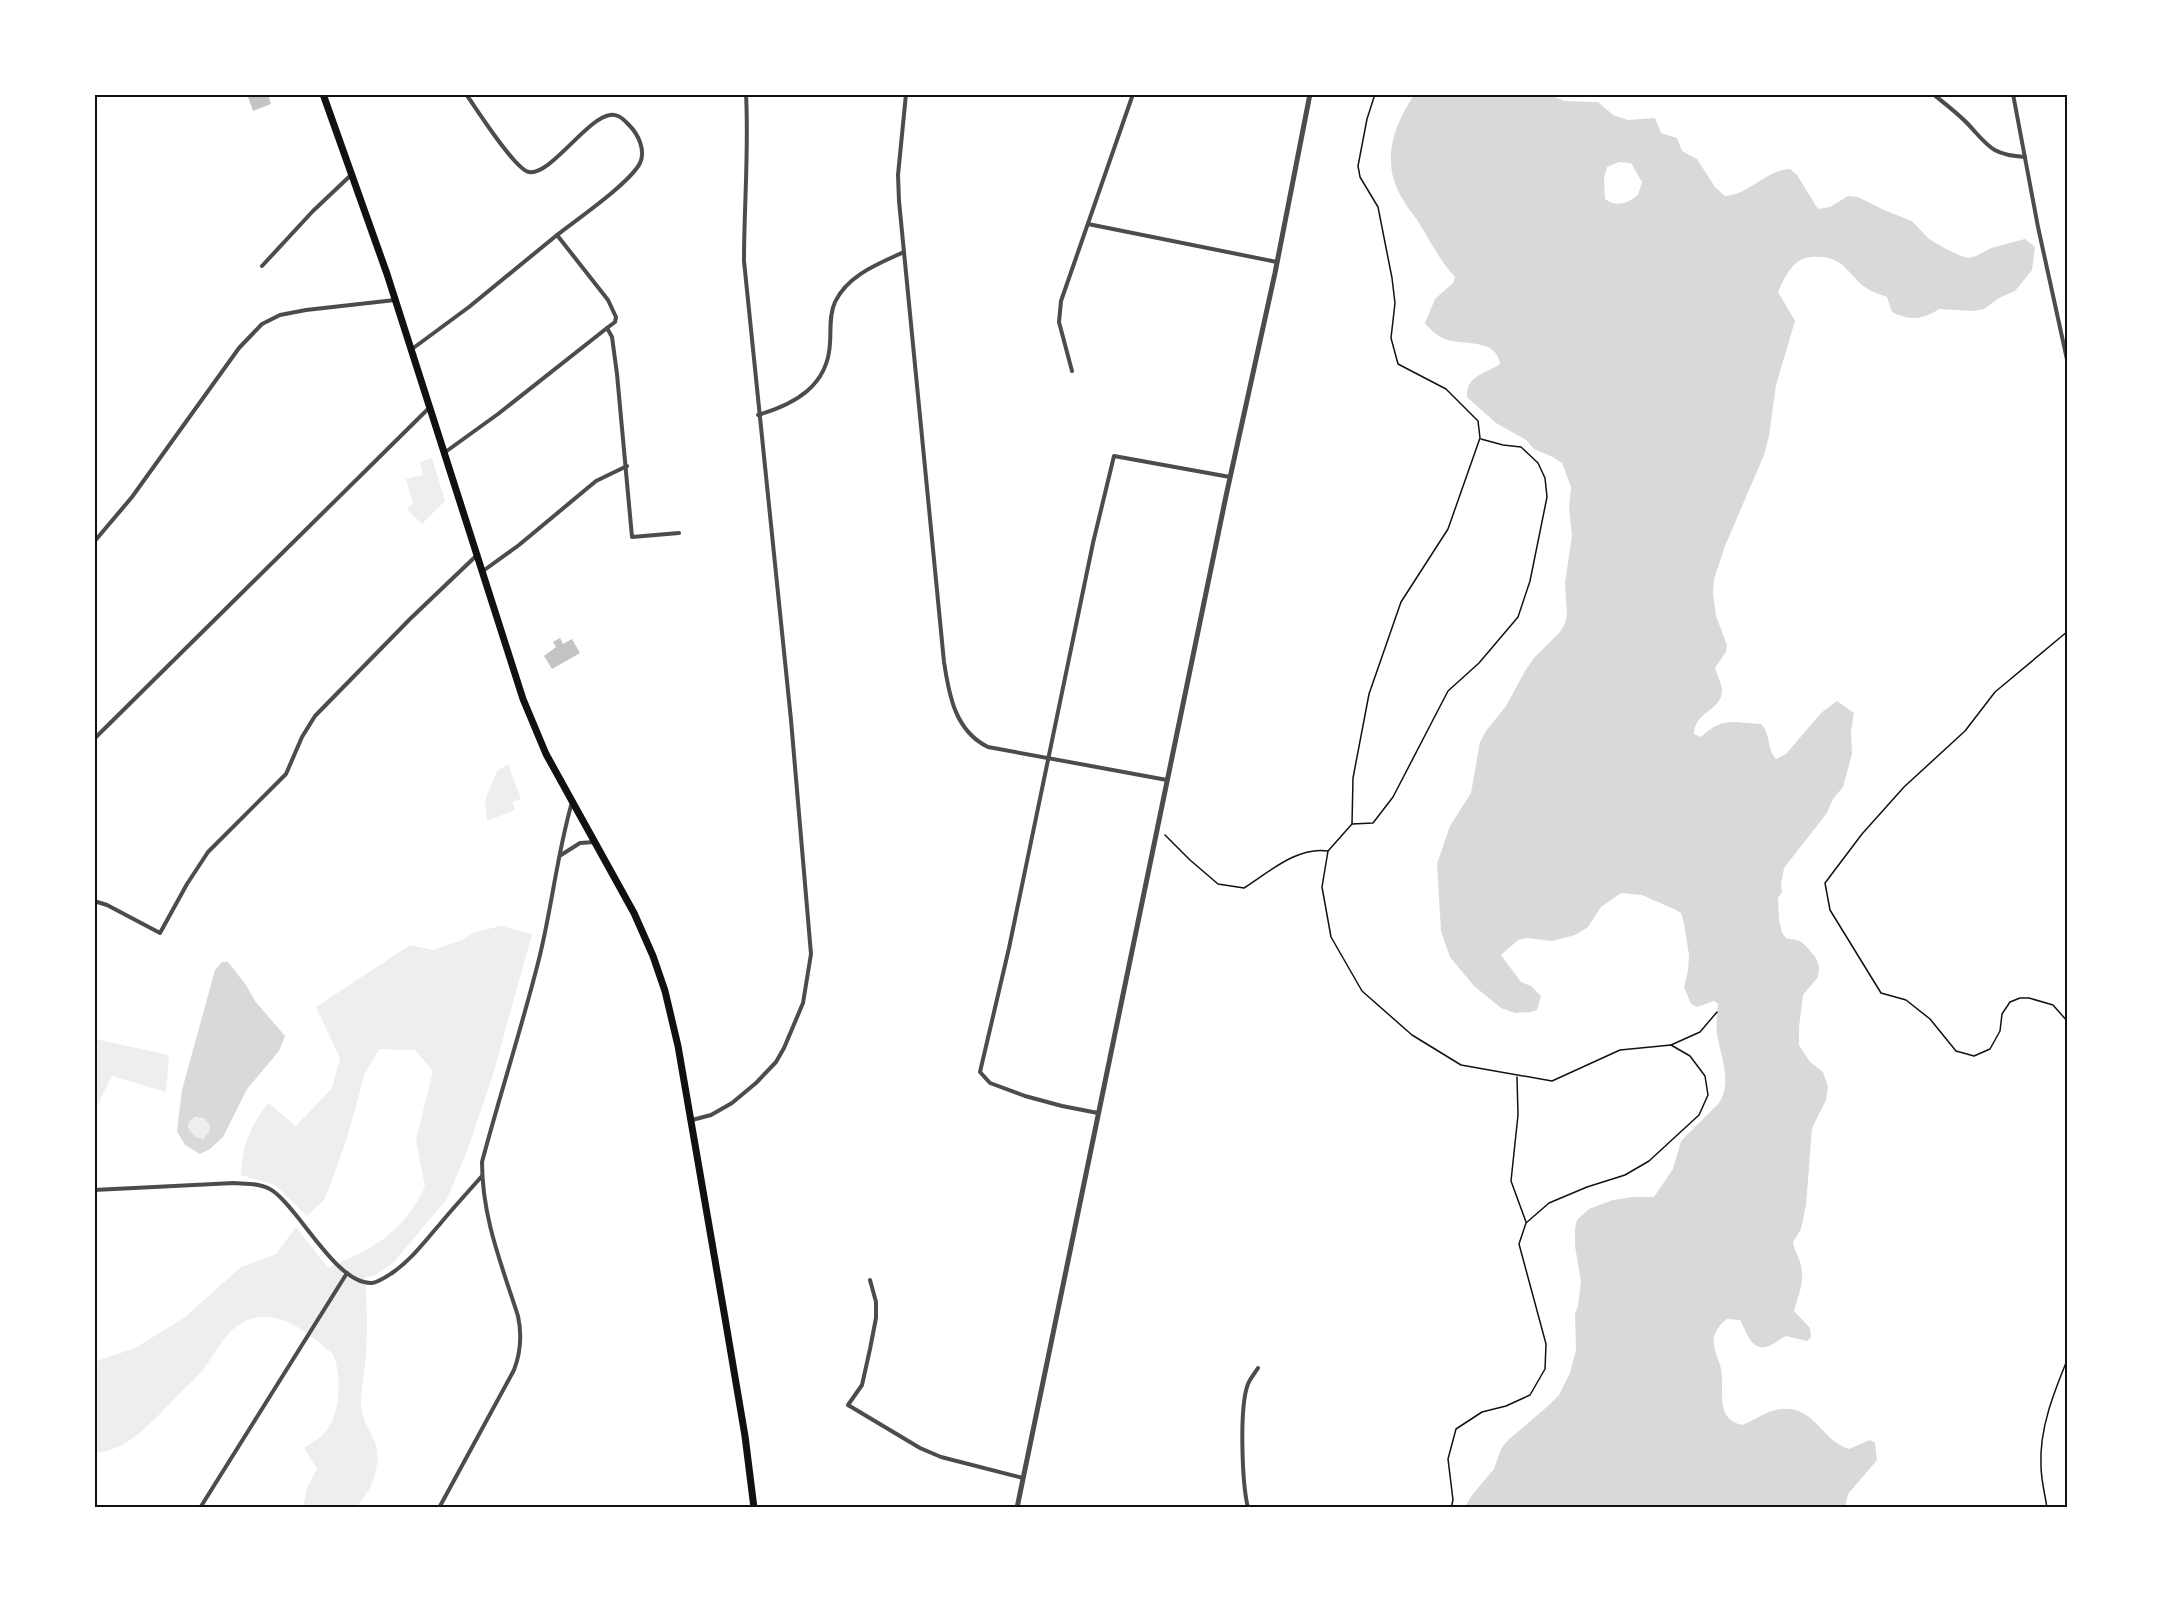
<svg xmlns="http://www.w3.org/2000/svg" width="2162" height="1602" viewBox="0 0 2162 1602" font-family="'IBM Plex Sans',sans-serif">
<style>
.green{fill:#eee}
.water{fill:#d9d9d9;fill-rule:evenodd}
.building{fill:#c4c4c4}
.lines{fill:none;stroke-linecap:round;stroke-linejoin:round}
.path{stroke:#111;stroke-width:1.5}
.minor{stroke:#4c4c4c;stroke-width:4}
.tertiary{stroke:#4c4c4c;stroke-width:5}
.primary{stroke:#111;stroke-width:7}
.neatline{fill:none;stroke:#111;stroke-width:2}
</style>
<rect width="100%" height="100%" fill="#fff"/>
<g class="green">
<path d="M432 458 445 501 422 524 407 509 413 504 406 479 423 475 420 462Z"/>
<path d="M508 764 521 799 512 802 515 810 487 821 485 800 497 771Z"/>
<path d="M501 926 532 934 492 1078 467 1151 447 1199 393 1263 374 1276 365 1277C367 1304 368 1338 365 1365 364 1380 359 1396 362 1411 365 1431 381 1440 377 1463 375 1481 368 1494 356 1507H303L307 1488 317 1469 304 1448C311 1443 321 1438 326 1431 341 1412 342 1376 333 1354 303 1328 265 1297 229 1333 220 1343 213 1356 205 1367 197 1378 186 1387 176 1397 154 1420 128 1451 95 1453L94 1354 97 1361 135 1348 184 1318 241 1267 276 1254 296 1227 328 1268C374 1248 402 1234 425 1187L416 1140 433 1071 415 1050 379 1049 365 1073 347 1138 331 1183 324 1200 307 1216 275 1185 241 1175C242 1145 250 1127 268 1103L296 1126 332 1088 340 1058 316 1007 410 945 433 950 462 940 475 932Z"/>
<path d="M95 1039 169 1055 166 1092 112 1076 95 1110Z"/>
<circle cx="199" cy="1128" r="11"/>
</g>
<g class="water">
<path d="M1547 94 1565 101 1598 102 1613 115 1628 120 1655 118 1661 133 1677 138 1682 151 1697 159 1715 187 1725 196C1749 195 1766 170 1790 169L1797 175 1818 209 1830 207 1848 196 1858 197 1884 210 1912 221 1929 239 1946 249 1961 256 1969 258 1976 256 1991 248 2025 239 2035 247 2032 270 2015 291 1999 298 1984 309 1974 311 1939 309C1922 320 1910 321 1892 312L1887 297C1879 294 1869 291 1862 285 1843 267 1840 255 1811 257 1793 258 1785 277 1778 292L1795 321 1776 385 1769 436 1764 455 1725 546 1714 579 1713 594 1716 616 1727 645 1726 652 1715 668C1717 676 1722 683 1722 691 1721 711 1694 712 1694 734L1701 737C1723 716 1734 723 1761 724 1771 734 1767 750 1776 759L1786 754 1821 713 1837 701 1854 713 1851 732 1852 754 1843 787 1833 799 1827 813 1784 868 1781 884 1782 892 1778 898 1779 920 1782 933 1786 938 1800 941 1806 946 1816 958 1819 967 1818 977 1803 995 1799 1027V1045L1810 1062 1823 1072 1828 1087 1826 1100 1812 1128 1806 1205 1801 1229 1793 1242C1794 1251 1800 1258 1801 1266 1805 1282 1798 1296 1794 1311L1810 1328 1811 1337 1807 1341 1786 1336C1780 1339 1775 1343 1769 1346 1752 1353 1746 1331 1740 1320L1727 1319C1721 1323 1716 1330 1714 1337 1712 1348 1719 1359 1721 1369 1725 1389 1714 1419 1742 1425 1754 1421 1768 1410 1781 1409 1816 1406 1821 1441 1849 1449L1870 1440 1875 1443 1877 1460 1848 1494 1845 1507H1465L1472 1495 1494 1469 1501 1449 1507 1441 1548 1406 1559 1395 1570 1373 1576 1350 1575 1314 1578 1306 1581 1282 1575 1246V1229L1577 1220 1589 1209 1613 1200 1633 1197H1654L1673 1169 1681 1141 1719 1103C1733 1081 1720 1056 1717 1033 1716 1024 1717 1013 1718 1004L1714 1001 1697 1007 1691 1004 1684 987 1688 971 1689 955 1684 923 1681 913 1674 909 1642 895 1621 893 1601 907 1588 927 1575 935 1552 941 1527 938 1518 940 1501 955 1521 982 1531 986 1541 996 1537 1010 1531 1012 1515 1013 1501 1008 1474 986 1450 957 1441 931 1437 864 1450 826 1471 793 1480 742 1486 731 1506 706 1525 671 1534 658 1560 632 1565 623 1567 615 1565 583 1572 535 1569 508 1571 487 1562 463 1553 457 1534 449 1526 440 1496 423 1467 397C1466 375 1486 374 1500 364 1497 339 1466 345 1448 340 1440 338 1430 330 1425 323L1435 299 1453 283 1455 277C1441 262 1433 246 1422 228 1417 218 1409 211 1404 201 1380 165 1392 128 1414 95ZM1619 162 1631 163 1642 182 1638 195C1627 203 1618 208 1605 199L1604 178 1607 167Z"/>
<path d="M222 962H228L246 985 255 1001 285 1036 279 1051 247 1089 223 1137 210 1149 200 1154 185 1145 177 1131 182 1090 215 970ZM195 1117 204 1118 210 1125 209 1132 203 1139 195 1137 188 1128 189 1122Z"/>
</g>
<g class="building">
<path d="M247 94H268L271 104 253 111Z"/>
<path d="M560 638 563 644 572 639 580 653 552 669 544 656 556 647 553 642Z"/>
</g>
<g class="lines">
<g class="path">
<path d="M1375 94 1367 119 1358 166 1360 177 1378 207 1392 278 1395 303 1391 338 1398 364 1446 389 1478 421 1480 438 1448 529 1401 602 1369 694 1353 778 1352 824 1328 851 1322 887 1331 937 1362 991 1412 1035 1461 1065 1552 1081 1620 1050 1671 1045 1690 1056 1705 1076 1708 1095 1699 1115 1649 1161 1625 1175 1587 1187 1549 1203 1526 1223 1519 1244 1546 1344 1545 1369 1530 1395 1506 1406 1482 1412 1456 1429 1448 1459 1453 1500 1451 1508"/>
<path d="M2068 631 1995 692 1965 731 1904 787 1862 834 1825 883 1830 910 1881 993 1906 1000 1930 1019 1956 1051 1974 1056 1990 1049 2000 1031 2002 1014 2010 1002 2020 998H2029L2053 1005 2068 1022"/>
<path d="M1352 824 1373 823 1393 797 1448 691 1479 663 1518 617 1530 581 1547 497 1545 478 1538 463 1521 447 1503 445 1481 439"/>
<path d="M1165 835 1190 860 1218 884 1244 888C1269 872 1298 846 1328 851"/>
<path d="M1671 1045 1700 1032 1717 1012"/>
<path d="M1517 1077 1518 1115 1511 1181 1526 1222"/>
<path d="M2047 1508C2045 1494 2041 1480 2041 1466 2039 1429 2054 1392 2068 1358"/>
</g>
<g class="minor">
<path d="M466 94C476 108 515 170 529 172 550 176 587 118 610 115 618 113 624 120 629 125 638 134 646 150 640 163 630 183 576 220 557 235"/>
<path d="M906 94 898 175 899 201 944 662C949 695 955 731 988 747L1167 780"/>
<path d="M1933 94C1944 103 1956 112 1966 122 1988 145 1990 155 2025 157"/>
<path d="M2013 94 2038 227 2068 364"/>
<path d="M1088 224 1277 262"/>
<path d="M262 266 313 211 351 175"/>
<path d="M607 328 612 337 617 374 632 537 679 533"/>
<path d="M412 349 469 307 557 235 608 300 616 317 615 322 607 328 498 414 444 453"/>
<path d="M1072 371 1059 322 1061 301 1133 94"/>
<path d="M758 415C795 404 828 386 830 343 831 330 829 315 835 302 848 275 878 264 904 252"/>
<path d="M94 542 132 497 239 348 262 324 280 315 306 310 395 300"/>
<path d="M483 571 519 545 596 481 627 466"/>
<path d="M94 739 429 408"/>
<path d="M561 855 580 843 595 842"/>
<path d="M94 901 107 905 160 933 187 884 208 852 286 774 302 737 315 716 410 619 476 556"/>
<path d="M1098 1113 1062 1106 1025 1096 990 1083 980 1072 1009 948 1093 543 1114 456 1230 477"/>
<path d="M692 1120 711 1115 732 1103 756 1083 776 1062 784 1048 803 1003 811 954 791 720 744 261C744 206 749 150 746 94"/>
<path d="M94 1190 234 1183C247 1184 262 1183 273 1191 300 1210 337 1285 372 1283 379 1282 386 1277 392 1273 411 1260 425 1241 440 1224 453 1208 468 1192 482 1176"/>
<path d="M870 1280 876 1302V1318L870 1349 862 1385 848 1405 920 1448 941 1457 1023 1478"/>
<path d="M200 1508 347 1273"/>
<path d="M439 1508 514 1370C521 1352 522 1335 518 1316 501 1263 482 1217 482 1162 500 1094 522 1027 539 959 552 907 557 854 572 802"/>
<path d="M1248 1508C1242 1483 1239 1407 1248 1384 1250 1379 1255 1373 1258 1368"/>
</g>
<path class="tertiary" d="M1017 1508 1226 496 1275 273 1310 94"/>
<path class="primary" d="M323 94 387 274 523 699 546 754 634 913 653 956 665 991 678 1046 725 1318 745 1436 754 1508"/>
</g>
<rect width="2162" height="1602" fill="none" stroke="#ffffff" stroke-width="192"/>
<rect x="96" y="96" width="1970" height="1410" class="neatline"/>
</svg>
